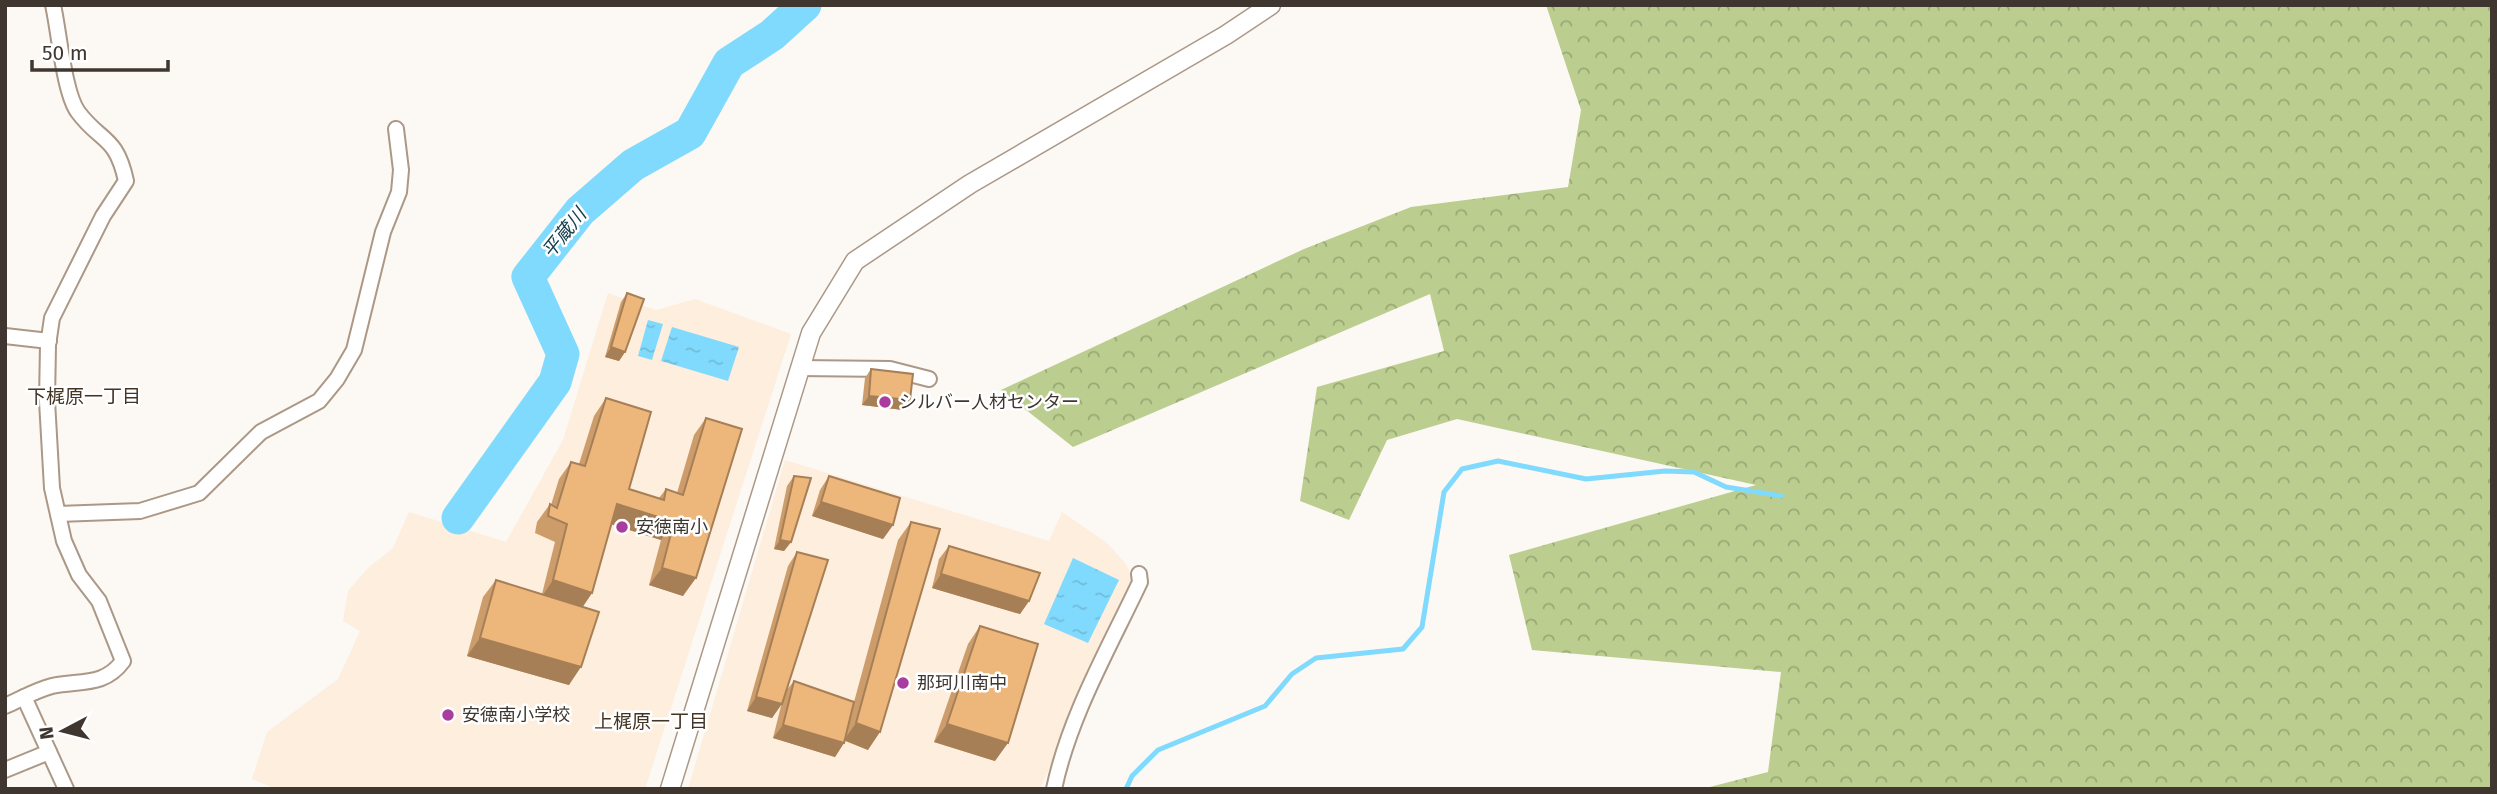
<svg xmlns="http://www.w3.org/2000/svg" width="2497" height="794" viewBox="0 0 2497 794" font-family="'Fira Sans','Noto Sans JP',sans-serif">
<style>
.built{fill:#fdeede}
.forest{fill:url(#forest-crowns)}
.water{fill:url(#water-ripples)}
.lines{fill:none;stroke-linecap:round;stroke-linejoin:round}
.stream{stroke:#80dafd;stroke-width:5}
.river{stroke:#80dafd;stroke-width:33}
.minor-casing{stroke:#ab9886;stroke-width:18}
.tertiary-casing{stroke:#ab9886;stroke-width:21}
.minor{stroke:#fff;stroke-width:14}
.tertiary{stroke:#fff;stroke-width:18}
.wall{fill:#cc9d6a}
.shaded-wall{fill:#a67f56}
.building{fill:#edb67b;stroke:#a67f56;stroke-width:2}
.poi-dot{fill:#a83d9e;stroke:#fff;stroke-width:2.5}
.labels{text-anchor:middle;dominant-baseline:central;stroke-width:5;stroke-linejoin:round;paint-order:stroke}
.poi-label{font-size:18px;fill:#3f372f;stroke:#fff;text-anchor:start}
.water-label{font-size:19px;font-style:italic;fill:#17404e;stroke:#fff}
.neighbourhood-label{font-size:19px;fill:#433424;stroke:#fff}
</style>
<defs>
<pattern id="forest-crowns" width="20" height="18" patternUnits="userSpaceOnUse" patternTransform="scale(1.75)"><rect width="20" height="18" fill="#bbce8f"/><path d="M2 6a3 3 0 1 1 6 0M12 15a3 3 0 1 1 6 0" fill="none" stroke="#99a875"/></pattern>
<pattern id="water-ripples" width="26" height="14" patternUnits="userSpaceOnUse" patternTransform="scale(1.75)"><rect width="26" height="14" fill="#80dafd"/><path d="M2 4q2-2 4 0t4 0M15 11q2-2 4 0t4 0" fill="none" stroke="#70bcd9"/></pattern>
</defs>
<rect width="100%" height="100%" fill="#fcf8f4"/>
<g class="built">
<path d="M608 293 656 310 695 299 791 334 645 789H276L252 779 267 732 338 679 360 631 343 621 348 591 368 568 393 548 409 512 506 542 563 440Z"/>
<path d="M785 460 1049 541 1062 512 1107 543 1126 564 1133 579 1040 789H688Z"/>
</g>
<path class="forest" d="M1546 5H2492V789H1702L1768 772 1781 672 1532 650 1509 555 1756 485 1457 419 1387 440 1349 520 1300 501 1317 387 1444 351 1430 294 1073 447 1001 390 1304 249 1411 207 1568 187 1581 110Z"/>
<g class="water">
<path d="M648 320 663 324 652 360 638 356Z"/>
<path d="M672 327 739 347 728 381 661 361Z"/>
<path d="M1073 558 1119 580 1088 643 1044 624Z"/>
</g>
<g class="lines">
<path class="stream" d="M1126 789 1132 776 1158 750 1265 706 1292 674 1316 658 1403 649 1422 627 1444 492 1462 469 1498 461 1586 479 1665 471 1694 472 1726 487 1781 496"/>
<path class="river" d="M458 518 555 382 563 354 528 277 580 211 633 165 690 133 729 63 772 35 805 5"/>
<g class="minor-casing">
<g id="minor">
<path d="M5 336 49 341"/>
<path d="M799 368 890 369 929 379"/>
<path d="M58 514 140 511 199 493 261 432 319 401 337 379 354 350 383 232 399 192 401 170 396 129"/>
<path d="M24 697 66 789"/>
<path d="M5 706C21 699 36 690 52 686 80 680 104 687 123 661L99 601 79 575 64 541 52 488 47 401 48 345 52 318 103 216 126 181C116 135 101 143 78 112 64 93 59 31 53 5"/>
<path d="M5 770 49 752"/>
<path d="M1054 789C1069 717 1109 648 1140 582L1139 574"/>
</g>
</g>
<g class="tertiary-casing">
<path id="tertiary" d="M670 789 811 333 855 261 970 184 1226 35 1271 5"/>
</g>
<use href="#minor" class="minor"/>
<use href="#tertiary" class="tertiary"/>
</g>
<g class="wall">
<path d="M627 293 625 352 619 361 605 357 621 302Z"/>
<path d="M871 369 910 400 903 410 862 405 865 378Z"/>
<path d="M606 398 629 489 659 498 666 489 677 493 694 435 706 418 683 596 649 585 661 540 611 524 592 593 582 607 569 685 467 656 483 597 496 580 542 594 555 542 535 533 537 522 550 504 551 505 559 479 571 462 579 464 594 416Z"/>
<path d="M794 476 791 542 784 551 774 549 787 486Z"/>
<path d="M829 476 893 525 883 539 812 516 820 490Z"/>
<path d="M911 522 868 750 845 741 835 757 773 738 782 702 772 718 747 711 788 566 797 552 785 692 794 681 854 702 898 540Z"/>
<path d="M949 546 1029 601 1020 614 932 588 939 559Z"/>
<path d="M980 626 995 761 934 742 968 644Z"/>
</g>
<g class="shaded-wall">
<path d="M611 347 625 352 619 361 605 357Z"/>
<path d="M869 396 910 400 903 410 862 405Z"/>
<path d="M821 502 893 525 883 539 812 516Z"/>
<path d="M617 504 674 522 661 540 604 522Z"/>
<path d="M780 540 791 542 784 551 774 549Z"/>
<path d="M662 568 696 578 683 596 649 585Z"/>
<path d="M941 574 1029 601 1020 614 932 588Z"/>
<path d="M553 580 592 593 580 611 541 598Z"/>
<path d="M480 638 581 667 569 685 467 656Z"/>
<path d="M756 697 782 704 772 718 747 711Z"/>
<path d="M856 723 880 732 868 750 844 740Z"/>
<path d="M947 724 1008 743 995 761 934 742Z"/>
<path d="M783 725 844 743 835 757 773 738Z"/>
</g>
<g class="building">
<path d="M627 293 644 299 625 352 611 347Z"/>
<path d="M871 369 913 374 910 400 869 396Z"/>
<path d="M606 398 651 412 629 489 664 500 666 489 683 495 706 418 742 429 696 578 662 568 674 522 617 504 592 593 553 580 567 524 548 516 550 504 557 508 571 462 585 466Z"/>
<path d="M794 476 811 478 791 542 780 540Z"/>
<path d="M829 476 900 498 893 525 821 502Z"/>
<path d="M911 522 940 529 880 732 856 723Z"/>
<path d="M949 546 1040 573 1029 601 941 574Z"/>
<path d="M797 552 828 560 782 704 756 697Z"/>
<path d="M496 580 599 612 581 667 480 638Z"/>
<path d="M980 626 1038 644 1008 743 947 724Z"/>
<path d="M794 681 854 702 844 743 783 725Z"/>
</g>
<g class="poi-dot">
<circle cx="885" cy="402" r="7"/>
<circle cx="622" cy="527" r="7"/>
<circle cx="903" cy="683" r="7"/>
<circle cx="448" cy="715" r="7"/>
</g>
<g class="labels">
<g class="poi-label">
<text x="899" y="402">シルバー人材センター</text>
<text x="636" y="527">安徳南小</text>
<text x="917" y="683">那珂川南中</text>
<text x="462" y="715">安徳南小学校</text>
</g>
<g class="water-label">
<text transform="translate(564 233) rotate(-51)">平蔵川</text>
</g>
<g class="neighbourhood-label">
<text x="84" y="396">下梶原一丁目</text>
<text x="651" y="721">上梶原一丁目</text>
</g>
</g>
<rect width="2497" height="794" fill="none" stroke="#3f372f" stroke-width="14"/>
<g transform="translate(63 731) rotate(263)" stroke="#ffffff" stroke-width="5" paint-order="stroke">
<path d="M0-5L12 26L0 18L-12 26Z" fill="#3f372f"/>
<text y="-10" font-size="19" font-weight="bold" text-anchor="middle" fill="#3f372f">N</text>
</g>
<path d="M32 60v10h136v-10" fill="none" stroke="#3f372f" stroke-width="3.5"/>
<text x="42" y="60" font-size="21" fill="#3f372f" stroke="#ffffff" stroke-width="5" paint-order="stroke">50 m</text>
</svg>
